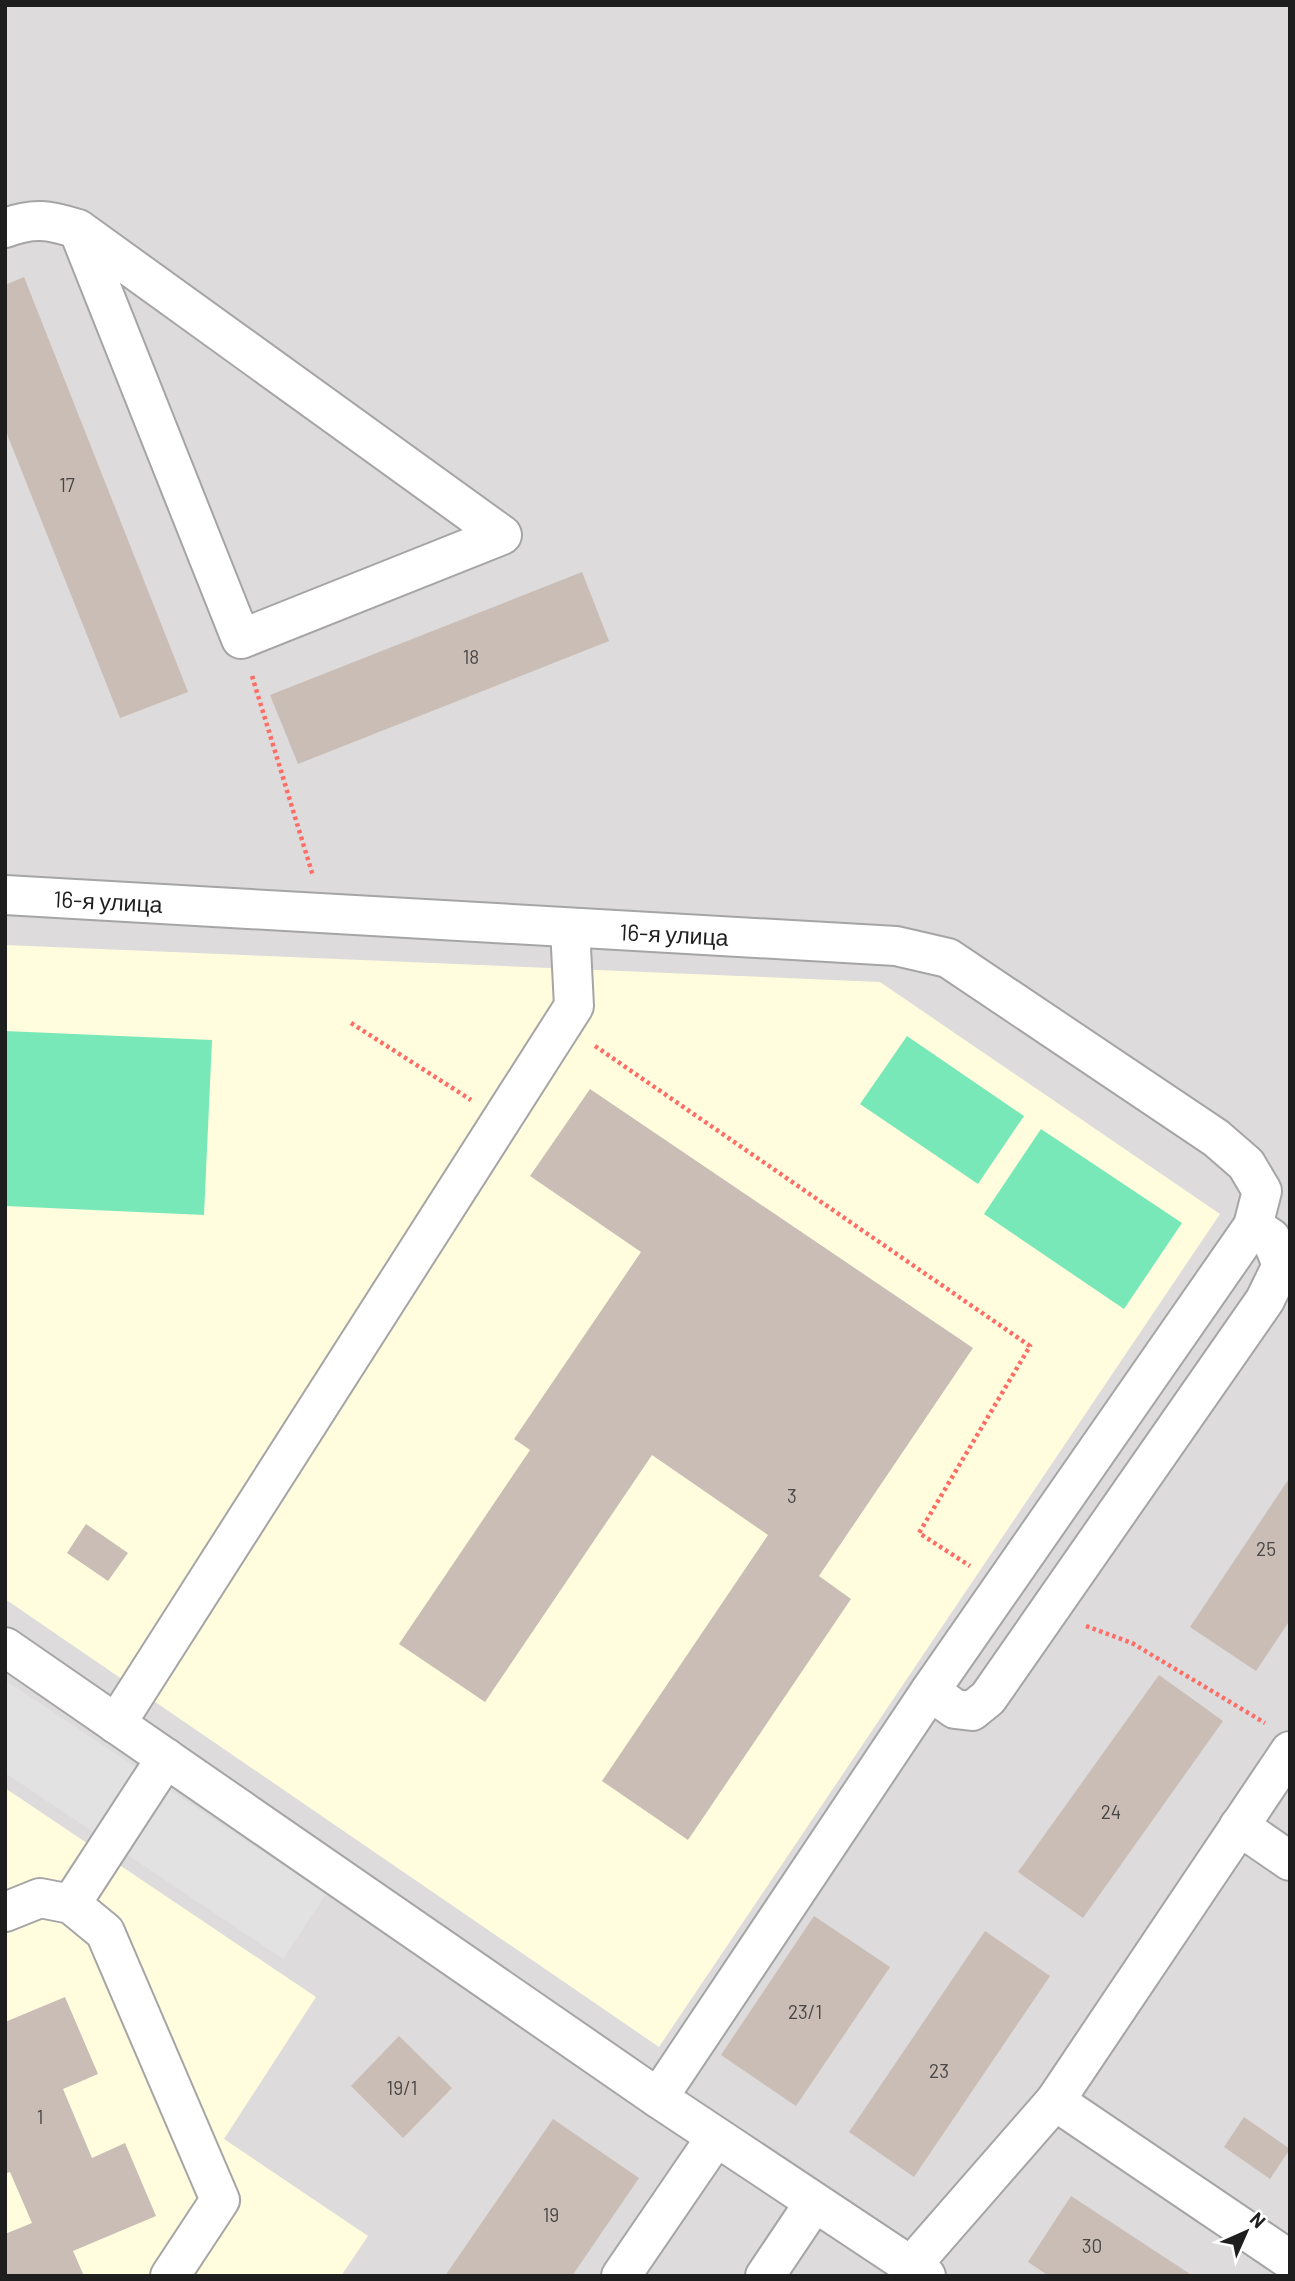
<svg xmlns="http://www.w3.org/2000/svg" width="1295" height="2281" viewBox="0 0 1295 2281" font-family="Barlow,sans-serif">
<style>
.residential{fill:#dddbdb}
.education{fill:#fffdde}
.pitch{fill:#79e8b8}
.parking{fill:#e2e2e2}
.building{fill:#c9bdb6}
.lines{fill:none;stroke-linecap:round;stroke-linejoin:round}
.minor-casing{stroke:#a5a5a5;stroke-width:42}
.path{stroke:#ff6e66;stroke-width:4.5;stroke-dasharray:3.5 3.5;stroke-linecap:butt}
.minor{stroke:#fff;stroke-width:38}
.labels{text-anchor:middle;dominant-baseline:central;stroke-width:7;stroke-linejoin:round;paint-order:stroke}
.number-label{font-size:19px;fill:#494644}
.street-label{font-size:23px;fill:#1e1e1e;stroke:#fff}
</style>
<rect width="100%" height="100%" fill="#f0ebe3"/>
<rect class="residential" x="5" y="5" width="1285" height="2271"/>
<g class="education">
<path d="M5 945 880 982 1220 1214 659 2047 5 1599Z"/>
<path d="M5 1788 316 1997 224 2139 368 2236 341 2276H5Z"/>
</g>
<g class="pitch">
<path d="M5 1031 212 1040 204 1215 5 1206Z"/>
<path d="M907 1036 1024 1116 978 1184 860 1104Z"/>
<path d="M1041 1129 1182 1223 1124 1309 984 1214Z"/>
</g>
<path class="parking" d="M5 1680 326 1894 283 1959 5 1773Z"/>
<g class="building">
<path d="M24 277 188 692 120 718 5 429V285Z"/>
<path d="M582 572 609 641 298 764 270 695Z"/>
<path d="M590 1089 973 1348 819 1576 851 1599 688 1840 602 1781 768 1535 652 1455 485 1702 399 1644 530 1450 514 1439 641 1252 530 1176Z"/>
<path d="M1290 1477V1620L1256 1671 1190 1627Z"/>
<path d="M86 1524 128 1553 108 1581 67 1553Z"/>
<path d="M1159 1675 1223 1721 1083 1918 1018 1872Z"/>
<path d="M814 1916 890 1967 796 2106 721 2055Z"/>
<path d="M985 1931 1050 1976 914 2177 849 2132Z"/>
<path d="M65 1997 98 2074 63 2089 92 2158 125 2143 156 2216 73 2251 84 2276H5V2234L32 2223 10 2172 5 2174V2022Z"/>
<path d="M399 2036 452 2088 403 2138 351 2086Z"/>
<path d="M1244 2117 1290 2149 1270 2179 1224 2147Z"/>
<path d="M553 2119 639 2178 572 2276H445Z"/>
<path d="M1071 2196 1120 2228 1193 2276H1049L1028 2262Z"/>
</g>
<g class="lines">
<g class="minor-casing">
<g id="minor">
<path d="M5 228C34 217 49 220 78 229L502 535 241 639 78 229"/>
<path d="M5 895 896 946 948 958 1216 1138 1246 1164 1262 1191 1253 1226 930 1691 658 2098"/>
<path d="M5 1647 658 2098 926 2276"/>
<path d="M930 1691 955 1709 972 1711 988 1698 1265 1300 1282 1265 1271 1238 1253 1226"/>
<path d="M116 1724 574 1006 570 928"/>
<path d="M1239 1826 1290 1861"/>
<path d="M71 1904 166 1758"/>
<path d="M5 1912 40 1898 71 1904 105 1932 220 2200 170 2276"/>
<path d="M1055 2101 1290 2260"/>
<path d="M911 2266 1055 2101 1290 1751"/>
<path d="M621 2276 716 2137"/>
<path d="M765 2276 814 2203"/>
</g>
</g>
<g class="path">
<path d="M252 676 313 876"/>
<path d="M351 1023 471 1100"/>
<path d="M595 1046 1030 1346 919 1533 970 1566"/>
<path d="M1086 1626 1132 1643 1265 1723"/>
</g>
<use href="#minor" class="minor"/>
</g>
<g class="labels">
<g class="number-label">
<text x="67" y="484">17</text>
<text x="471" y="656">18</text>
<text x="792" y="1495">3</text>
<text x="1266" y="1548">25</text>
<text x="1111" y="1811">24</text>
<text x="805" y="2011">23/1</text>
<text x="939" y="2070">23</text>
<text x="402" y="2087">19/1</text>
<text x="40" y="2116">1</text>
<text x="551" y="2214">19</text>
<text x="1092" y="2245">30</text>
</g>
<g class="street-label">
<text transform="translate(108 901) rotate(3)">16-я улица</text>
<text transform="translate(674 934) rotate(3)">16-я улица</text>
</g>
</g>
<rect width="1295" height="2281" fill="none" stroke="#1e1e1e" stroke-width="14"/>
<g transform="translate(1246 2232) rotate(45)" stroke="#ffffff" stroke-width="5" paint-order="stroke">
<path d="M0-5L12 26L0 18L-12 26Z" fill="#1e1e1e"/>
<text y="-10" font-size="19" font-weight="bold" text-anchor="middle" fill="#1e1e1e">N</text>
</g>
</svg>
